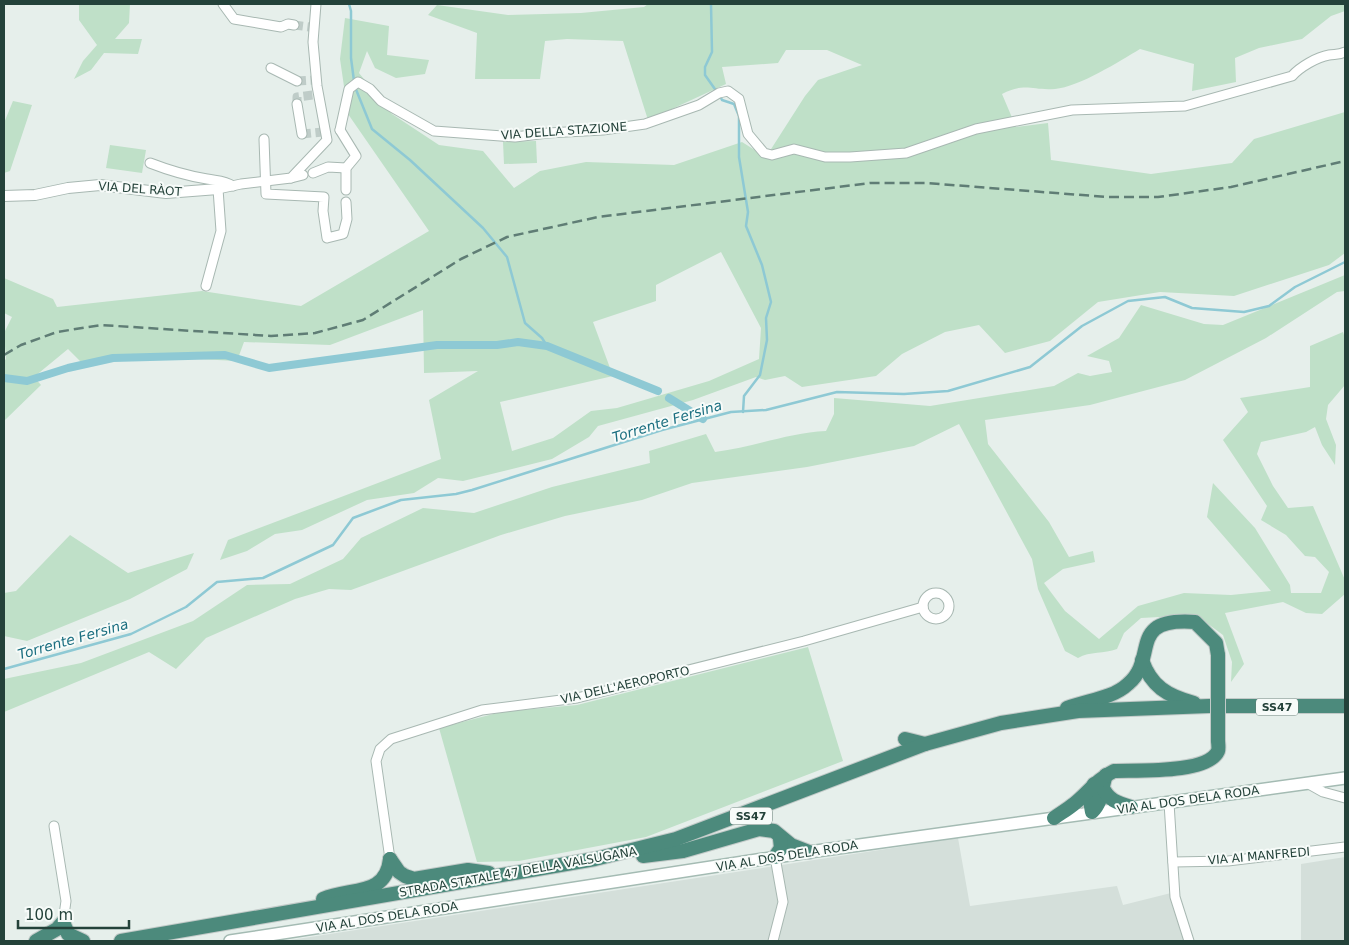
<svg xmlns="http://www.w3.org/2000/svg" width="1349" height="945" viewBox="0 0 1349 945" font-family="'DejaVu Sans',sans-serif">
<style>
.built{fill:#d4dfda}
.green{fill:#bfe0c8;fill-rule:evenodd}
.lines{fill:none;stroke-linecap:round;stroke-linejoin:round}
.stream{stroke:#8ec9d4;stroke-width:2.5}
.canal{stroke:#8ec9d4;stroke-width:8}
.minor-tunnel{stroke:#bfccc8;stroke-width:9;stroke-dasharray:9 4.5;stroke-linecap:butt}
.minor-casing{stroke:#a8b8b2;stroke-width:11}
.tertiary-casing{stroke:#a8b8b2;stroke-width:12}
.secondary-casing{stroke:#a4bbb3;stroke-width:14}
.trunk-casing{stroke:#c2cac8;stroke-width:16}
.minor{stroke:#fff;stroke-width:9}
.tertiary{stroke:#fff;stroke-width:10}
.secondary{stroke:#fff;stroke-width:11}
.trunk{stroke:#4c8a7c;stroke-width:14}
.rail{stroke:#5f7d75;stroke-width:2.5;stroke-dasharray:10 5;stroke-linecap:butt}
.trunk-bridge-casing{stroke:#c2cac8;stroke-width:16;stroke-linecap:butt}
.trunk-bridge{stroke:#4c8a7c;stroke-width:14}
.labels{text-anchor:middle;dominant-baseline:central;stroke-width:4;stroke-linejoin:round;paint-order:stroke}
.shield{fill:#f7fbf9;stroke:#637a73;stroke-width:1}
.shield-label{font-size:11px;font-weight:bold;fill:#24423a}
.street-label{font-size:12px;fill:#24423a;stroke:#f7fbf9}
.water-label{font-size:14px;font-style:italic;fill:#1c6f80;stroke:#f7fbf9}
</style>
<rect width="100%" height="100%" fill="#e6efeb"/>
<g class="built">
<path d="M958 838 970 906 1117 886 1123 905 1171 893 1185 941H284Z"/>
<path d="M1345 857V941H1301V864Z"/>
</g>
<g class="green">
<path d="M79 4H130L129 23 115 39H142L138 54 104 53 91 70 74 79 83 61 97 45 79 20Z"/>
<path d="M648 4H1345V11L1331 16 1302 39 1259 48 1235 58 1236 82 1192 91 1194 64 1140 49C1120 61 1079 87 1055 89 1032 91 1026 82 1002 94L1016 127 1048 123 1051 160 1151 174 1232 163 1254 139 1345 112V253L1329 265 1234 296 1160 292 1098 302 1050 341 1005 353 979 325 945 332 902 354 876 376 802 387 785 376 765 380 756 377 693 400 598 426 589 437 552 459 463 481 438 478 414 493 367 500 302 530 275 534 247 551 220 560 228 540 441 459 429 400 478 371 424 373 423 310 330 345 244 342 237 361 118 355 82 363 68 349 34 377 41 385 4 421V361L6 359 4 333 12 317 4 313V278L53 299 57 307 202 291 301 306 429 231 348 114 340 59 345 18 389 26 387 55 429 60 425 74 396 78 375 68 367 51 359 73 392 114 439 145 483 151 514 188 540 171 586 162 674 165 742 142 766 157 805 96 818 80 862 65 827 50H786L778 63 722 67 726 84 648 120 623 41 567 39 545 41 540 79H475L477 33 428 15 437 5 508 15 581 13 644 7ZM721 252 761 328 759 359 709 381 617 408 591 411 553 438 512 451 500 402 613 376 593 322 656 301V285Z"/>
<path d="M13 101 32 105 10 171 4 173V123Z"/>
<path d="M536 141 537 163 504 164 503 142Z"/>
<path d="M110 145 146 150 142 173 106 168Z"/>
<path d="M1345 275V291L1337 292 1266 338 1185 380 1090 405 985 420 988 444 1049 522 1069 557 1093 551 1095 562 1063 569 1044 583 1065 611 1099 639 1138 606 1184 593 1231 595 1271 591 1207 517 1213 483 1255 528 1290 585 1291 593H1321L1329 572 1315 557 1305 556 1286 535 1261 520 1267 506 1223 440 1248 412 1240 398 1310 387V346L1343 332 1345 338V385L1328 405 1326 419 1336 445 1335 465 1322 445 1315 427 1306 432 1261 442 1257 454 1273 486 1288 508 1313 506 1345 580V594L1322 614 1306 613 1283 602 1225 613 1244 664 1231 682 1232 662 1223 635 1196 615 1141 618 1124 633 1117 649C1104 654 1090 651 1078 658L1065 651 1038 589 1032 559 959 424 914 446 807 467 692 483 642 500 565 516 501 535 351 590 329 589 295 599 206 638 176 669 149 652 4 712V679L81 663 193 621 247 585 290 584 343 559 361 538 423 508 474 513 552 487 650 463 649 451 706 434 715 452C753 447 788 433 826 431L834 414V398L930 406 1054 386 1078 373 1090 376 1112 372 1109 361 1087 356 1119 338 1141 305 1204 324 1223 325Z"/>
<path d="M70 535 128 573 194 553 187 569 130 599 27 641 4 636V593L16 591Z"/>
<path d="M808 647 843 761 646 837 519 861 477 862 439 728 501 712 577 705Z"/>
</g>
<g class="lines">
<g class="stream">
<path d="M349 4 351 11V58L354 81"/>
<path d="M711 4 712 52 705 67V75L717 92"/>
<path d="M355 87 372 129 410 160 483 228 507 257 525 323 542 338 547 346"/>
<path d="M720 96 722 100 734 104 739 116V157L748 212 746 226 762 265 771 302 766 318 767 340 760 375 744 396 743 412"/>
<path d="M4 669 131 634 186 607 217 582 263 578 333 545 353 518 401 500 456 494 472 490 662 430 731 412 766 410 837 392 904 394 948 391 1030 367 1082 326 1128 301 1165 297 1192 308 1244 312 1269 306 1295 287 1345 262"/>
</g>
<g class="canal">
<path d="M4 378 27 381 68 368 113 358 225 355 269 368 437 345H497L518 342 547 346 658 391"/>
<path d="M669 398 703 419"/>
</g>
<g class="minor-tunnel">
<path d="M294 25 310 27"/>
<path d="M297 81 313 80"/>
<path d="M297 104V97L313 95"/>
<path d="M302 134 322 132"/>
</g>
<g class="minor-casing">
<g id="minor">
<path d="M223 4 234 19 281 27 288 24 294 25"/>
<path d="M271 68 297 81"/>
<path d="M297 104 302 134"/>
<path d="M340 130 349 89 358 82 370 89 381 101 434 131 515 137 548 133 603 130 645 124 699 105 719 93 728 91 739 99 748 134 764 153 772 155 794 149 825 157H850L906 153 976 129 1072 110 1185 106 1292 76C1300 67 1317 57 1329 55 1335 54 1339 55 1345 52"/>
<path d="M340 130 356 156 346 168V190"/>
<path d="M264 139 266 194 324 197 323 211 327 238 343 234 347 219 346 202"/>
<path d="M150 163C168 170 188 176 207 179 217 181 224 180 233 186"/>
<path d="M313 173 328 167 346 168"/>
<path d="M291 178 303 175"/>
<path d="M206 286 221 231 218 189 241 184 291 178 327 140 317 86 313 42 316 4"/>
<circle cx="936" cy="606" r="13"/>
<path d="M1307 783 1323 792 1345 798"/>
<path d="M1169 803 1175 897 1189 941"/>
<path d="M54 826 66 901 63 922"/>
<path d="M390 859 376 761 380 749 391 739 482 710 577 698 804 641 923 607"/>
<path d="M1173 862 1228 861 1345 847"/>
<path d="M773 941 783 902 775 857"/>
</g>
</g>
<g class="tertiary-casing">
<path id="tertiary" d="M4 196 35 195 68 188 100 185 166 193 218 189"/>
</g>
<g class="secondary-casing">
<path id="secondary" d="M230 941 809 852 1345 778"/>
</g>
<g class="trunk-casing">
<g id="trunk">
<path d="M1142 660C1151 686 1167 696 1194 703"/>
<path d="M1067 708C1087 700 1112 699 1128 684 1159 658 1126 617 1195 622L1216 643 1218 655"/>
<path d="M905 739 925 744"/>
<path d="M1094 784 1089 795 1092 812C1103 801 1101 789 1106 775"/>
<path d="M1102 786C1108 800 1117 803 1131 807"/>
<path d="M1054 818C1061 813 1068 809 1074 804 1088 793 1097 779 1114 771 1136 770 1208 774 1218 751 1219 748 1218 743 1218 740"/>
<path d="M643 856 683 851 759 829 774 831 791 845 809 852"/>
<path d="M775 857 781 848 780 839"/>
<path d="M390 859 399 872 405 876 414 879 468 870 489 873"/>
<path d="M323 899C351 887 386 897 390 859"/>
<path d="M36 941 57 929 63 922 68 934 83 941"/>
<path d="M121 941 595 859 676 839 925 744 1001 723 1078 711 1209 706H1345"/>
</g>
</g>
<use href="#minor" class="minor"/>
<use href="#tertiary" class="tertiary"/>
<use href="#secondary" class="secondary"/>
<use href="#trunk" class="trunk"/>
<path class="rail" d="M4 355 21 345 57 332 101 325 271 336 315 333 363 320 461 259 507 237 598 217 870 183H926L1107 197H1158L1231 187 1345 161"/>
<g class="trunk-bridge-casing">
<path id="trunk-bridge" d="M1218 655V740"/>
</g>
<use href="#trunk-bridge" class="trunk-bridge"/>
</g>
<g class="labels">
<g class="shield">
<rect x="1256" y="698.5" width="42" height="17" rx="4"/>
<rect x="730" y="807.5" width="42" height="17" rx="4"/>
</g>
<g class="shield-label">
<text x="1277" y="707">SS47</text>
<text x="751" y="816">SS47</text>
</g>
<g class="street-label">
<text transform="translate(564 131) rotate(-4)">VIA DELLA STAZIONE</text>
<text transform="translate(140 189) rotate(4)">VIA DEL RÀOT</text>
<text transform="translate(625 685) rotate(-13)">VIA DELL'AEROPORTO</text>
<text transform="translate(1188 800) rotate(-8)">VIA AL DOS DELA RODA</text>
<text transform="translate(787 856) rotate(-9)">VIA AL DOS DELA RODA</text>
<text transform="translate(1259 856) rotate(-5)">VIA AI MANFREDI</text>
<text transform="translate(518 872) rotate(-10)">STRADA STATALE 47 DELLA VALSUGANA</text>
<text transform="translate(387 917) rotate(-9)">VIA AL DOS DELA RODA</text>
</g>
<g class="water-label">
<text transform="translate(667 421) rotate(-17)">Torrente Fersina</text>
<text transform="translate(73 639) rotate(-16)">Torrente Fersina</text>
</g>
</g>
<rect width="1349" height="945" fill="none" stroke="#24423a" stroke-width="10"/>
<path d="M18 920v8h111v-8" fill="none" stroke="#24423a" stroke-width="2.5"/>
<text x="25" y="920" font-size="15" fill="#24423a" stroke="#f7fbf9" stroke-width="4" paint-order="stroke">100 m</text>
</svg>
